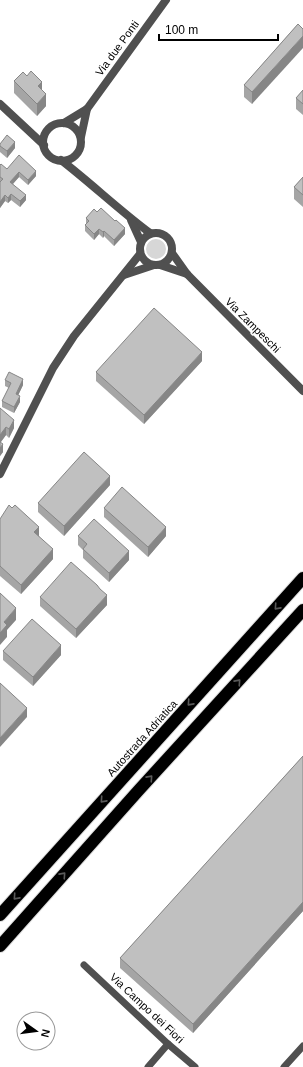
<svg xmlns="http://www.w3.org/2000/svg" width="303" height="1067" viewBox="0 0 303 1067" font-family="Helvetica,sans-serif">
<style>
.green{fill:#d7d7d7}
.lines{fill:none;stroke-linecap:round;stroke-linejoin:round}
.motorway-casing{stroke:#dbdbdb;stroke-width:14}
.minor{stroke:#505050;stroke-width:7}
.tertiary{stroke:#505050;stroke-width:8}
.motorway{stroke:#000;stroke-width:12}
.wall{fill:#a5a5a5}
.shaded-wall{fill:#868686}
.building{fill:#c0c0c0;stroke:#868686}
.oneway{stroke:#595959}
.labels{text-anchor:middle;dominant-baseline:central;stroke-width:3.5;stroke-linejoin:round;paint-order:stroke}
.street-label{font-size:11px;fill:#000;stroke:#fff}
</style>
<rect width="100%" height="100%" fill="#fff"/>
<circle class="green" cx="156" cy="249" r="10"/>
<g class="lines">
<g class="motorway-casing">
<g id="motorway">
<path d="M0 915 303 578"/>
<path d="M0 946 138 791 303 610"/>
</g>
</g>
<g class="minor">
<path d="M84 965 168 1044 195 1067"/>
<path d="M148 1067 168 1044"/>
<path d="M284 1067 303 1046"/>
</g>
<g class="tertiary">
<path d="M0 104 44 145"/>
<path d="M64 123 87 109 166 0"/>
<circle cx="62" cy="142" r="19"/>
<path d="M81 137 87 109"/>
<path d="M61 160C92 184 119 210 150 233"/>
<path d="M131 220 141 242"/>
<circle cx="156" cy="249" r="16"/>
<path d="M172 253 187 274 303 391"/>
<path d="M160 265 187 274"/>
<path d="M124 275 154 265"/>
<path d="M0 474 53 368 74 336 140 254"/>
</g>
<use href="#motorway" class="motorway"/>
</g>
<g class="wall">
<path d="M298 24 252 104 244 97V85Z"/>
<path d="M14 81 42 90 46 106 37 116 14 93Z"/>
<path d="M303 90V115L296 109V98Z"/>
<path d="M0 144 15 148 7 158 0 152Z"/>
<path d="M0 165 7 169 36 176 28 185 19 177 13 184 26 200 20 207 11 200 8 203 5 201 0 208Z"/>
<path d="M303 177V207L294 199V187Z"/>
<path d="M97 212 125 234 114 246 104 236 103 238 99 234 94 240 85 231V225L86 224V218Z"/>
<path d="M202 361 144 424 96 381V372Z"/>
<path d="M5 380 23 385 18 395 20 402 14 413 2 407V401L9 388 5 386Z"/>
<path d="M0 408 14 428 9 438 6 435 1 442 3 452 0 456Z"/>
<path d="M110 485 64 536 38 512V503Z"/>
<path d="M104 508 166 536 148 557 104 517Z"/>
<path d="M0 519 39 536 53 559 21 594 0 576Z"/>
<path d="M78 536 129 560 109 582 83 558V550L78 545Z"/>
<path d="M40 597 107 605 76 638 40 606Z"/>
<path d="M3 651 61 655 33 686 3 660Z"/>
<path d="M303 756V911L193 1033 120 968V958Z"/>
</g>
<g class="shaded-wall">
<path d="M303 36V48L252 104V92Z"/>
<path d="M42 82V94L38 86Z"/>
<path d="M46 94V106L37 116V104Z"/>
<path d="M15 142V148L7 158V151Z"/>
<path d="M36 171V176L28 185V180Z"/>
<path d="M19 172V177L10 187V182Z"/>
<path d="M11 194V200L8 203V198Z"/>
<path d="M5 195V201L0 208V202Z"/>
<path d="M26 195V200L20 207V201Z"/>
<path d="M125 228V234L114 246V240Z"/>
<path d="M99 229V234L94 240V234Z"/>
<path d="M104 231V236L103 238V232Z"/>
<path d="M202 352V361L144 424V415Z"/>
<path d="M23 379V385L16 400V394Z"/>
<path d="M20 396V402L14 413V407Z"/>
<path d="M14 420V428L9 438V429Z"/>
<path d="M6 427V435L0 443V435Z"/>
<path d="M3 444V452L0 456V448Z"/>
<path d="M110 476V485L64 536V526Z"/>
<path d="M39 527V536L34 542V532Z"/>
<path d="M166 527V536L148 557V547Z"/>
<path d="M53 549V559L21 594V585Z"/>
<path d="M129 551V560L109 582V573Z"/>
<path d="M107 595V605L76 638V629Z"/>
<path d="M16 608V620L7 630V637L0 645V633L4 622Z"/>
<path d="M61 645V655L33 686V677Z"/>
<path d="M27 708V717L0 747V738Z"/>
<path d="M303 902V911L193 1033V1024Z"/>
</g>
<g class="building">
<path d="M298 24 303 29V36L252 92 244 85Z"/>
<path d="M31 71 42 82 38 86 46 94 37 104 14 81 23 72 27 76Z"/>
<path d="M303 90V104L296 98Z"/>
<path d="M7 135 15 142 7 151 0 146V144Z"/>
<path d="M19 155 36 171 28 180 19 172 10 182 26 195 20 201 11 194 8 198 5 195 0 202V182L3 179 0 177V165L1 164 7 169Z"/>
<path d="M303 177V195L294 187Z"/>
<path d="M101 208 115 221 116 220 125 228 114 240 104 231 103 232 99 229 94 234 85 225 89 221 86 218 94 209 97 212Z"/>
<path d="M154 308 202 352 144 415 96 372Z"/>
<path d="M9 372 23 379 16 394 20 396 14 407 2 401 11 383 5 380Z"/>
<path d="M0 408 14 420 9 429 6 427 0 435Z"/>
<path d="M0 442 3 444 0 448Z"/>
<path d="M84 452 110 476 64 526 38 503Z"/>
<path d="M122 487 166 527 148 547 104 508Z"/>
<path d="M9 505 12 508 15 505 39 527 34 532 53 549 21 585 0 566V519Z"/>
<path d="M94 519 129 551 109 573 83 549 87 544 78 536Z"/>
<path d="M71 562 97 585 100 589 107 595 76 629 40 597Z"/>
<path d="M0 593 16 608 4 622 7 625 0 633Z"/>
<path d="M32 619 61 645 33 677 3 651Z"/>
<path d="M0 683 27 708 0 738Z"/>
<path d="M303 756V902L193 1024 120 958Z"/>
</g>
<defs><path id="oneway-chevron" d="M-2-3.5L2.5 0L-2 3.5" fill="none" stroke-width="1.6" stroke-linecap="round" stroke-linejoin="round"/></defs>
<g class="oneway">
<use href="#oneway-chevron" transform="translate(277 607) rotate(132)"/>
<use href="#oneway-chevron" transform="translate(238 682) rotate(-48)"/>
<use href="#oneway-chevron" transform="translate(190 703) rotate(132)"/>
<use href="#oneway-chevron" transform="translate(150 778) rotate(-48)"/>
<use href="#oneway-chevron" transform="translate(103 800) rotate(132)"/>
<use href="#oneway-chevron" transform="translate(63 875) rotate(-48)"/>
<use href="#oneway-chevron" transform="translate(16 897) rotate(132)"/>
</g>
<g class="labels">
<g class="street-label">
<text transform="translate(117 48) rotate(-54)">Via due Ponti</text>
<text transform="translate(253 325) rotate(45)">Via Zampeschi</text>
<text transform="translate(142 738) rotate(-48)">Autostrada Adriatica</text>
<text transform="translate(147 1008) rotate(43)">Via Campo dei Fiori</text>
</g>
</g>
<g transform="translate(36 1031) rotate(104)"><circle r="19" fill="#ffffff" stroke="#999999"/>
<path d="M0-3L7 15L0 10L-7 15Z" fill="#000000"/>
<text y="-6" font-size="11" font-weight="bold" text-anchor="middle" fill="#000000">N</text>
</g>
<path d="M159 34v6h119v-6" fill="none" stroke="#000000" stroke-width="2"/>
<text x="165" y="34" font-size="12" fill="#000000" stroke="#ffffff" stroke-width="3" paint-order="stroke">100 m</text>
</svg>
